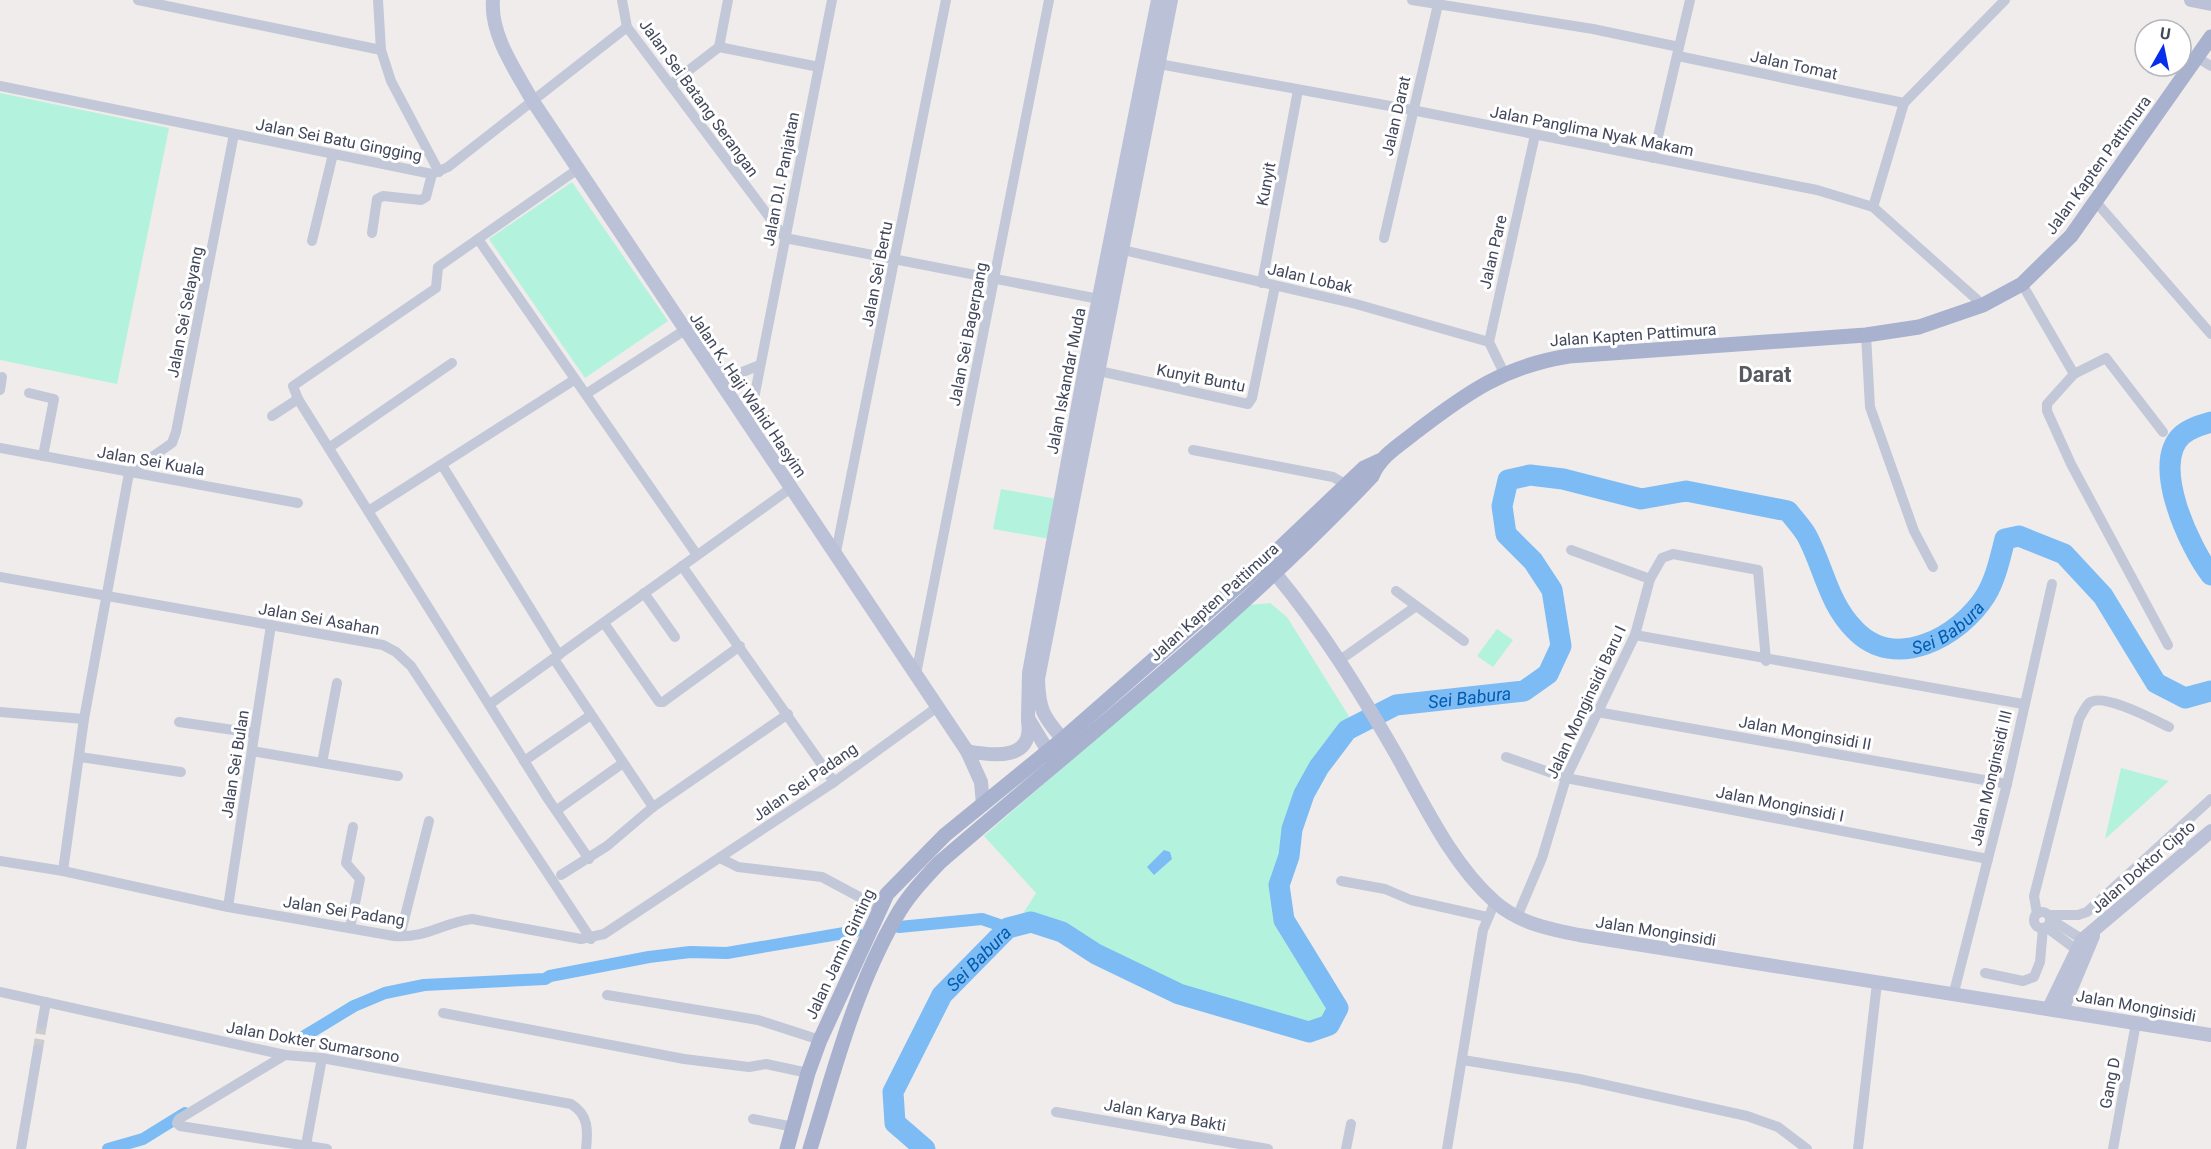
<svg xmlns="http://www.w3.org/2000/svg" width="2211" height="1149" viewBox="0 0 2211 1149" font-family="Roboto,sans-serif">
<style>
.green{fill:#b3f3dd}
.water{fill:#7cbbf4}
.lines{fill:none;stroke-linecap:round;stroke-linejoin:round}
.canal{stroke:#7cbbf4;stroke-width:12}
.river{stroke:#7cbbf4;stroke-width:21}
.street-tunnel{stroke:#cccbce;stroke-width:10;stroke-dasharray:10 5;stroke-linecap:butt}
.street{stroke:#c3c8d8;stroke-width:10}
.secondary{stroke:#bbc1d7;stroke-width:14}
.primary{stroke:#a8b1ce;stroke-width:15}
.labels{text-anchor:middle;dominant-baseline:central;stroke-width:6;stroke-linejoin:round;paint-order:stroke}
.street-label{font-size:16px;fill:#42485b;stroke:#fff}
.water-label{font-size:18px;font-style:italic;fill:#005cb0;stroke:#fff}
.district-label{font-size:22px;font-weight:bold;fill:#585961;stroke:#fff}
</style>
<rect width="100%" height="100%" fill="#efeceb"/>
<g class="green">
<path d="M0 93 169 128 117 384 0 360Z"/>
<path d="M572 182 668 321 585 378 489 239Z"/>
<path d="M1001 489 1057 499 1050 539 993 529Z"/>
<path d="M1270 603 1287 617 1355 726 1347 730 1319 767 1292 829 1289 856 1279 885 1284 920 1338 1008 1309 1032 1174 992 1031 922 1019 920 1036 893 984 836 1249 605Z"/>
<path d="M1497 629 1513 640 1493 667 1477 656Z"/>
<path d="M2121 768 2169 781 2105 839Z"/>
</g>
<path class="water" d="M1164 850 1170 852 1172 859 1154 875 1147 867Z"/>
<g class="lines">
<g class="canal">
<path d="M899 927 982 919 1008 928"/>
<path d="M303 1037 354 1006 385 993 424 985 545 979 550 976 649 957 690 952 727 953 856 931"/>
<path d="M108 1149 143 1139 185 1113"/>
</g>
<g class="river">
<path d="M2211 422C2201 425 2190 428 2182 435 2150 464 2190 548 2211 575"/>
<path id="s1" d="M925 1149 895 1123 893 1092 942 995 1008 928 1031 922 1062 932 1096 954 1179 994 1309 1032 1329 1025 1338 1008 1284 920 1279 885 1289 856 1292 829 1304 794 1319 767 1347 730 1396 705 1524 691 1548 674 1561 646 1552 590 1533 561 1506 534 1502 506 1508 480 1530 475 1563 479 1641 499 1686 491 1788 511C1794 519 1802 527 1807 536 1824 568 1828 603 1855 630 1895 672 1960 637 1986 595 1996 578 2000 558 2005 539L2019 536 2064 554 2103 596 2156 683 2185 698 2211 691"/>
</g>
<path class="street-tunnel" d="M38 1049 42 1024"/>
<g class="street">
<path d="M138 0 381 50"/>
<path d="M378 0 381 50 391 81 439 172"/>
<path d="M622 0 627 27 785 238 1099 299"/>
<path d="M1412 0 1593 29 1679 47"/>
<path d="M719 47 728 0"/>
<path d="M1678 56 1904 103"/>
<path d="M2198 58 2211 66"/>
<path d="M1159 64 1412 110 1817 190 1873 207 1983 305"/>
<path d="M671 84 719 47 819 67"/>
<path d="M0 86 432 174 448 167 627 27"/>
<path d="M1653 158 1690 0"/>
<path d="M2096 202 2211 334"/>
<path d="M1873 207 1904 103 2005 0"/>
<path d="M372 233 377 199 383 196 421 200 426 197 432 174"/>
<path d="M1384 238 1439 0"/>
<path d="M478 239 578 169"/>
<path d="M312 241 333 154"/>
<path d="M1123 250 1356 304 1489 342"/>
<path d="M1262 283 1298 90"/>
<path d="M2022 284 2074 374"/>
<path d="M1866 335 1870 407 1914 531 1933 567"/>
<path d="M712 368 740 373 760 365"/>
<path d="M1099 371 1248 404 1252 398 1275 286"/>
<path d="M1504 373 1489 342 1535 135"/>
<path d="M0 390 2 377"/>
<path d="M29 393 54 399 43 456"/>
<path d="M586 394 685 330"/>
<path d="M272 416 298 399"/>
<path d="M749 424 832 0"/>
<path d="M2163 432 2106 358 2074 374 2047 404V411L2071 464 2168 645"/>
<path d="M330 447 452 363"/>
<path d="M0 448 298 503"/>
<path d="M1193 450 1333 477 1347 485"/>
<path d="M442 465 559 655"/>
<path d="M370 510 574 380"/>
<path d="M1571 550 1650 579"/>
<path d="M836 552 946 0"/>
<path d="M682 566 834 782"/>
<path d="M0 577 383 645 396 652 411 666 591 939"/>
<path d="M1396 591 1464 641"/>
<path d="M644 593 675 637"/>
<path d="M604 623 659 702H663L740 646"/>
<path d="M1635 635 2023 704"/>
<path d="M554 659 653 807"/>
<path d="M1340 660 1415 607"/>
<path d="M916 674 1049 0"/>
<path d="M490 704 791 488"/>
<path d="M0 712 84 719"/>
<path d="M1597 712 2007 784"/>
<path d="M179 722 254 733"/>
<path d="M252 751 398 776"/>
<path d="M80 757 181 772"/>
<path d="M1506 757 1566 778 1988 859"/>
<path d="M524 761 591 715"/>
<path d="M322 763 337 683"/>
<path d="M557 810 623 763"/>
<path d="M720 858 738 867 822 877 880 908"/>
<path d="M589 859 548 799 298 399 293 386 436 288 438 267 478 239 697 555"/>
<path d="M0 861 63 871 228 907 394 936C428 938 442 923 472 919L581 939 604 934 834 782 936 708"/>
<path d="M63 871 84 719 129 473 172 443 176 432 234 134"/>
<path d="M561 875 607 846 653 807 788 714"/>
<path d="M1341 881 1385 889 1411 900 1487 917"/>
<path d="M228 907 271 625"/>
<circle cx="2042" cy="920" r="8"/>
<path d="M2037 914 2034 896 2079 719C2082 714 2085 707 2089 703 2103 692 2154 720 2169 727"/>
<path d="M2049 915H2078L2087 912 2211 799"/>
<path d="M1517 917 1542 858 1566 778 1635 635 1650 579 1662 558 1673 554 1758 570 1766 661"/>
<path d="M2050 919 2088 943"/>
<path d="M2046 927 2081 953"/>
<path d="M350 928 360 879 346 863 353 827"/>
<path d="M400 936 429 821"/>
<path d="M1985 973 2023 981 2034 977 2040 962 2043 928"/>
<path d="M0 992 285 1055 322 1058 571 1104C589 1115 588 1131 586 1149"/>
<path d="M607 995 758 1020 820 1040"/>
<path d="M1953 996 2007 784 2052 584"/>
<path d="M443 1013 684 1059 749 1067 766 1064 808 1073"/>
<path d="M42 1024 46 1002"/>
<path d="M285 1055 179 1119 177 1123 180 1126 327 1149"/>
<path d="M1463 1060 1579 1079 1747 1116 1778 1127 1807 1149"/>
<path d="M1056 1112 1268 1149"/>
<path d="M753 1119 794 1127"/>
<path d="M306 1145 322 1058"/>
<path d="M21 1149 38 1049"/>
<path d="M1346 1149 1351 1124"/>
<path d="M1447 1149 1483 930 1495 902"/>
<path d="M1858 1149 1877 983"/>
<path d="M2113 1149 2136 1023"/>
</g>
<g class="secondary">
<path d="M493 0C490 35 516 71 532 100L967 751 981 782 983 804"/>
<path d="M2191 0 2211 4"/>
<path d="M1274 572C1321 628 1359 690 1396 754 1424 804 1451 863 1495 902 1519 923 1548 929 1579 935L2211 1035"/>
<path d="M1068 746C1046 718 1039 716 1038 679L1171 0"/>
<path d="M967 751C993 756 1034 761 1028 721"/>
<path d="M1054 761 1028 718 1029 673 1085 368 1158 0"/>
<path d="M2049 1008 2082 940 2211 831"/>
<path d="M2062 1010 2093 936"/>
</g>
<g class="primary">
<path d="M787 1149 808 1073 820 1040 887 894 945 835 1063 739 1265 562 1364 468 1379 461"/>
<path d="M810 1149C834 1071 855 988 896 917 907 897 923 880 939 863 1085 737 1239 617 1372 476 1381 455 1400 445 1417 431 1468 392 1505 366 1569 356L1866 335 1919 327 1983 305 2022 284 2071 236 2211 37"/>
</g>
</g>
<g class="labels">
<g class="street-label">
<text transform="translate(1794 65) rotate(12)">Jalan Tomat</text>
<text transform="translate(699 98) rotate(54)">Jalan Sei Batang Serangan</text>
<text transform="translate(1396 116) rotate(-77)">Jalan Darat</text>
<text transform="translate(1592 131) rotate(11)">Jalan Panglima Nyak Makam</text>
<text transform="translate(339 140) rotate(11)">Jalan Sei Batu Gingging</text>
<text transform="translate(2098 165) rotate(-54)">Jalan Kapten Pattimura</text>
<text transform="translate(781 179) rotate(-79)">Jalan D.I. Panjaitan</text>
<text transform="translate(1266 184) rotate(-79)">Kunyit</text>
<text transform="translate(1493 252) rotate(-77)">Jalan Pare</text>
<text transform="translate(877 274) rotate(-79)">Jalan Sei Bertu</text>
<text transform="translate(1310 278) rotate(13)">Jalan Lobak</text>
<text transform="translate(185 312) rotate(-79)">Jalan Sei Selayang</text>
<text transform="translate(968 334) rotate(-79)">Jalan Sei Bagerpang</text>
<text transform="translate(1633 335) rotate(-4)">Jalan Kapten Pattimura</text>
<text transform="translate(1201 378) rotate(11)">Kunyit Buntu</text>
<text transform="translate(1066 381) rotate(-79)">Jalan Iskandar Muda</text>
<text transform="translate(748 395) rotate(56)">Jalan K. Haji Wahid Hasyim</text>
<text transform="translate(151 461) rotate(10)">Jalan Sei Kuala</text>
<text transform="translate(1214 602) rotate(-42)">Jalan Kapten Pattimura</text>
<text transform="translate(319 619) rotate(10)">Jalan Sei Asahan</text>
<text transform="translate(1586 702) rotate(-65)">Jalan Monginsidi Baru I</text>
<text transform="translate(1805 733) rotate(10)">Jalan Monginsidi II</text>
<text transform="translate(235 764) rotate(-81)">Jalan Sei Bulan</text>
<text transform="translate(1991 778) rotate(-77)">Jalan Monginsidi III</text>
<text transform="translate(805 782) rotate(-35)">Jalan Sei Padang</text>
<text transform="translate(1780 804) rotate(11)">Jalan Monginsidi I</text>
<text transform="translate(2143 867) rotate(-41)">Jalan Doktor Cipto</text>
<text transform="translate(344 911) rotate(9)">Jalan Sei Padang</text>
<text transform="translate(1656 931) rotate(9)">Jalan Monginsidi</text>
<text transform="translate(840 954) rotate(-65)">Jalan Jamin Ginting</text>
<text transform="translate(2136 1006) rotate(10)">Jalan Monginsidi</text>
<text transform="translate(313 1042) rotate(10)">Jalan Dokter Sumarsono</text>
<text transform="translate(2110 1083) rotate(-79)">Gang D</text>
<text transform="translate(1165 1115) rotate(10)">Jalan Karya Bakti</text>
</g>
<g class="water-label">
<text stroke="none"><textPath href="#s1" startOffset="1905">Sei Babura</textPath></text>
<text stroke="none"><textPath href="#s1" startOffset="1078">Sei Babura</textPath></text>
<text stroke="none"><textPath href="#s1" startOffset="231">Sei Babura</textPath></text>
</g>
<g class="district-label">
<text x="1765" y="374">Darat</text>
</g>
</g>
<g transform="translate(2163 48) rotate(9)"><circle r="28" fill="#ffffff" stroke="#b3b6bd" stroke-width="1.5"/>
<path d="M0-4.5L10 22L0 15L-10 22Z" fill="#072ded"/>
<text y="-9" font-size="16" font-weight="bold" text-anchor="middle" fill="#42485b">U</text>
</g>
</svg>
